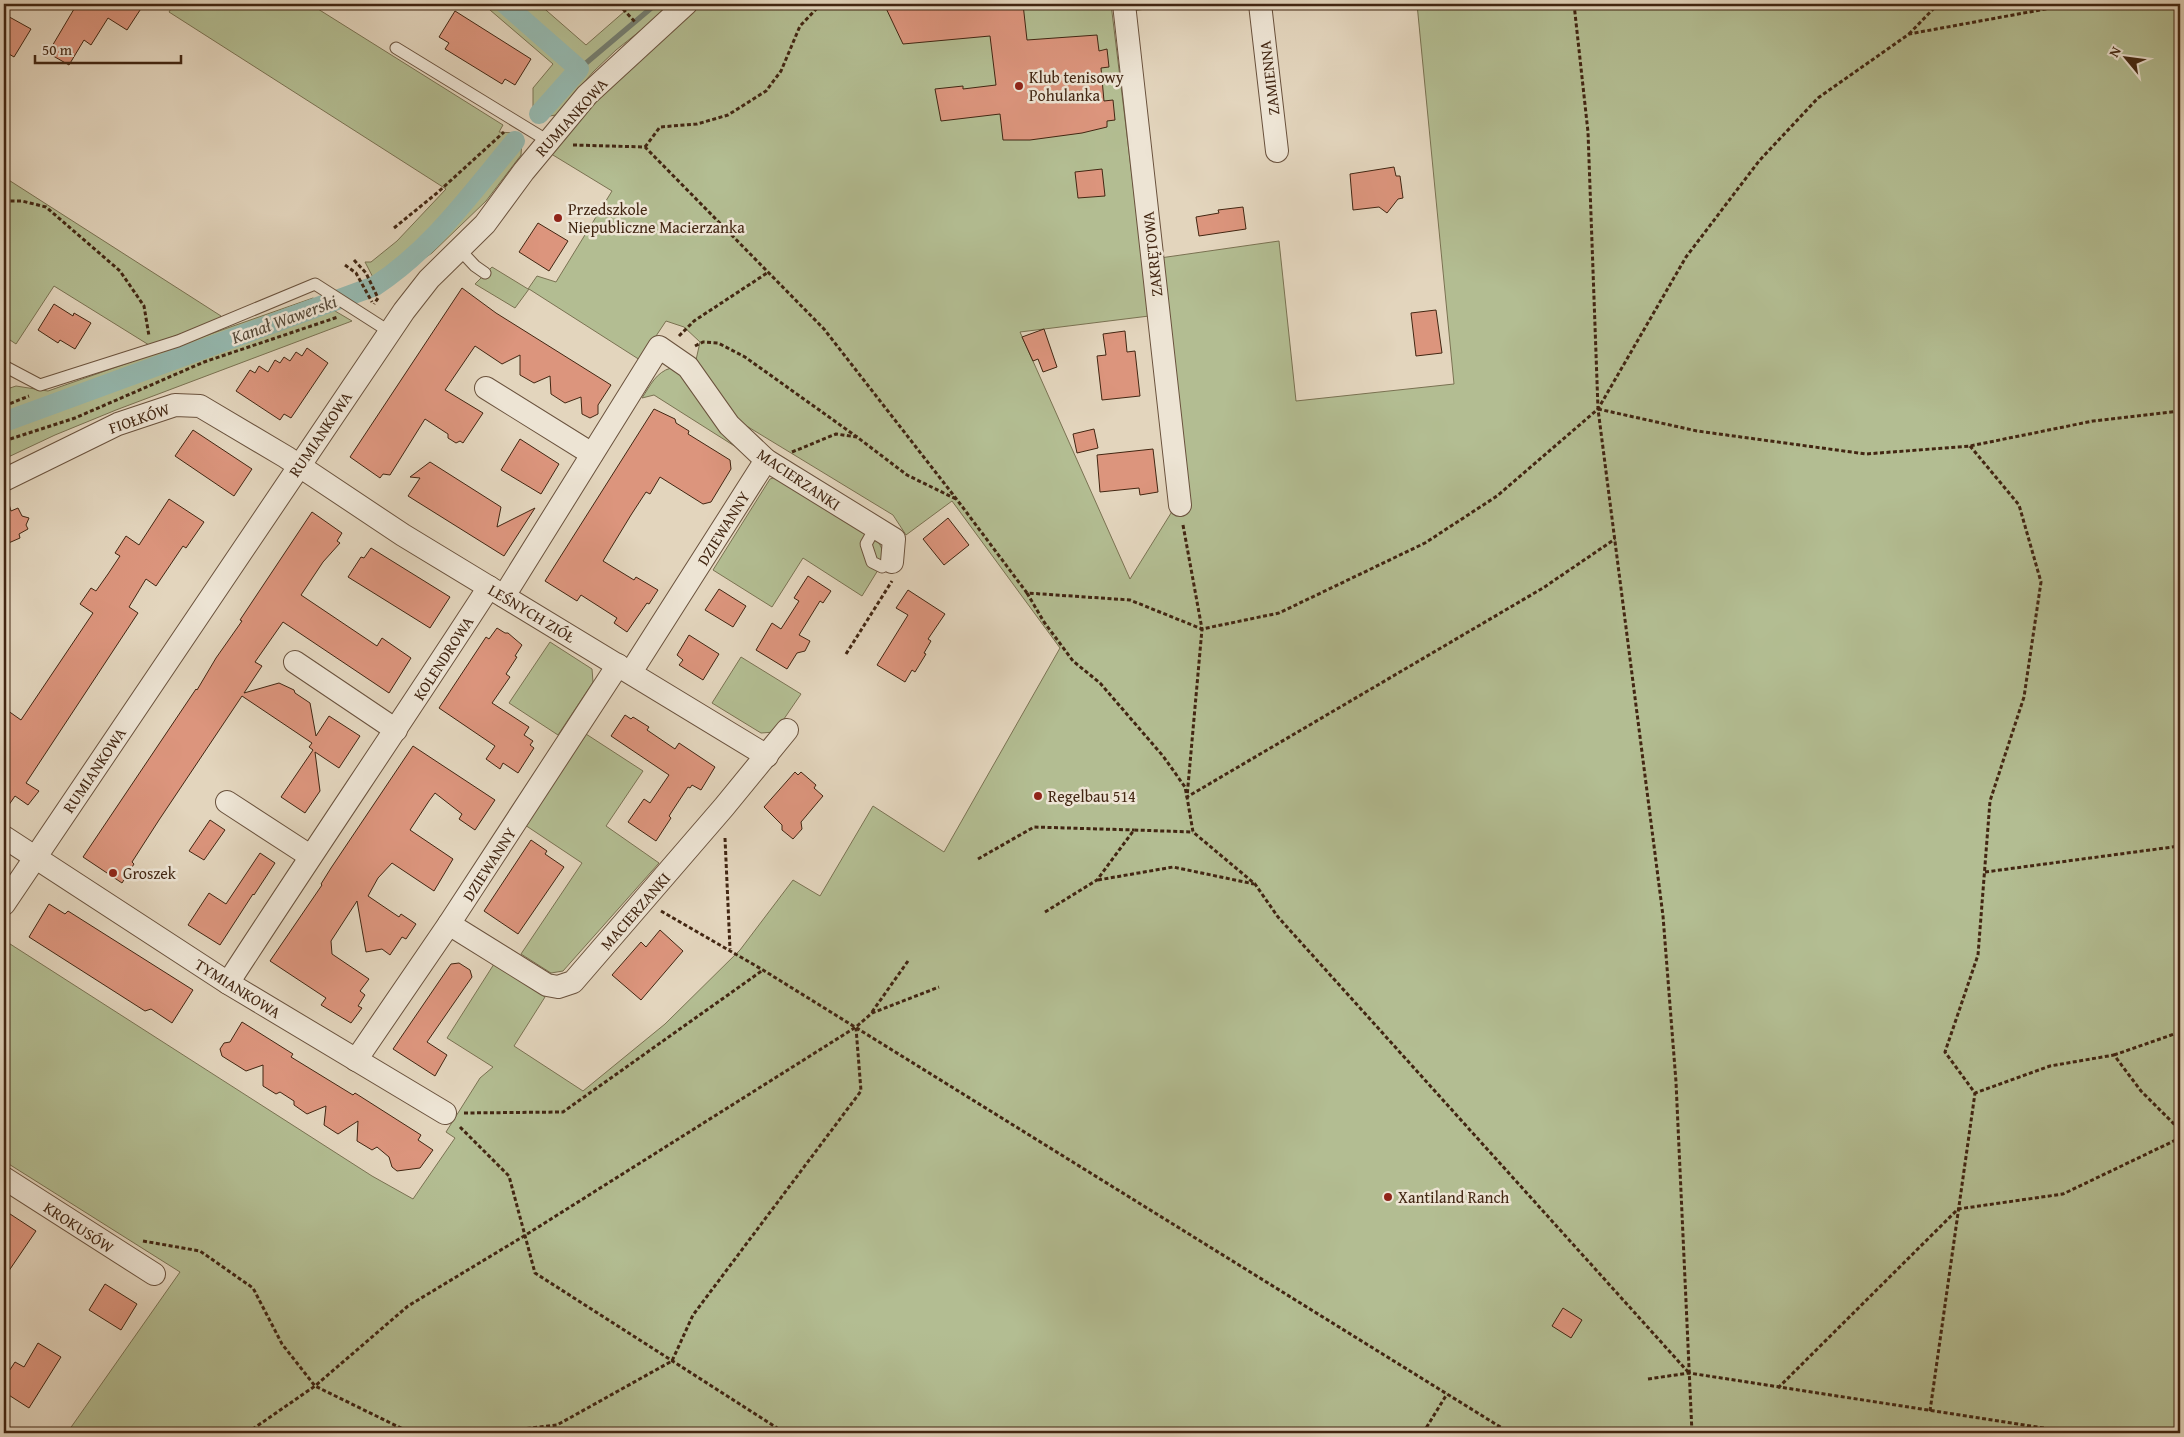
<svg xmlns="http://www.w3.org/2000/svg" width="2184" height="1437" viewBox="0 0 2184 1437" font-family="'Gentium Book Plus',serif">
<style>
.green{fill:#b3bd92;stroke:#7a7252}
.lines{fill:none;stroke-linecap:round;stroke-linejoin:round}
.stream{stroke:#747e71;stroke-width:5.5}
.canal{stroke:#95b9b0;stroke-width:20}
.building{fill:#dc957d;stroke:#422612}
.lane-casing{stroke:#6a523d;stroke-width:13}
.street-casing{stroke:#6a523d;stroke-width:24}
.path{stroke:#422612;stroke-width:3;stroke-dasharray:4 2.5;stroke-linecap:butt}
.lane{stroke:#ede4d4;stroke-width:11}
.street{stroke:#ede4d4;stroke-width:22}
.poi-dot{fill:#8f2418;stroke:#ede4d4;stroke-width:2}
.labels{text-anchor:middle;dominant-baseline:central;stroke-width:5;stroke-linejoin:round;paint-order:stroke}
.poi-label{font-size:16px;fill:#422612;stroke:#ede4d4;text-anchor:start}
.street-label{font-size:16px;fill:#422612;stroke:#ede4d4}
.water-label{font-size:18px;font-style:italic;fill:#574b3a;stroke:#ede4d4}
</style>
<rect width="100%" height="100%" fill="#e3d5bd"/>
<filter id="stains"><feTurbulence type="fractalNoise" baseFrequency=".004" numOctaves="4"/><feColorMatrix values="0 0 0 0 .2 0 0 0 0 .09 0 0 0 0 .02 0 0 0 .5 -.17"/></filter>
<radialGradient id="worn" r=".72"><stop offset=".6" stop-color="#630" stop-opacity="0"/><stop offset="1" stop-color="#630" stop-opacity=".3"/></radialGradient>
<g class="green">
<path d="M174 4H310L503 125 499 132 514 133 522 140 521 155 486 201 432 253 379 289 365 262H371L397 241 446 189 169 12Z"/>
<path d="M483 4H539L586 45 633 4H674L616 50 593 72 556 115 543 117 533 110V88L553 64Z"/>
<path d="M702 4H1111L1149 316 1020 332 1130 579 1186 489 1160 258 1279 241 1296 401 1454 384 1417 4H2180V1433H67L180 1272 4 1161V948L7 942 372 1176 413 1199 455 1138 446 1132 480 1078 493 1067 447 1038 494 964 545 997 514 1046 583 1091 665 1024 740 950 793 880 820 896 873 806 944 852 1060 648 952 501 906 535 893 515 740 422 696 360 700 342 684 327 666 321 640 360 529 289 515 308 475 284 492 267 528 289 537 276 556 282 612 191 548 152 607 87Z"/>
<path d="M1130 4H1183L1131 11Z"/>
<path d="M4 177 221 316 217 321 149 345 54 286 16 344 4 336Z"/>
<path d="M313 298 352 321 116 410 55 435 4 459V390L16 386 48 391Z"/>
<path d="M671 368 682 371 736 447 654 395 642 398C650 386 656 372 671 368Z"/>
<path d="M782 475 874 533 886 557 862 596 803 558 772 607 713 570 770 479Z"/>
<path d="M550 642 592 669 593 682 558 735 509 703Z"/>
<path d="M741 657 801 694 775 732 761 733 712 703Z"/>
<path d="M586 734 643 771 606 826 659 863 563 971 551 973 521 954 582 863 525 825Z"/>
</g>
<g class="lines">
<path class="stream" d="M579 69 656 4"/>
<g class="canal">
<path d="M505 4 579 69 539 114"/>
<path d="M4 422 375 286C432 249 472 192 515 141"/>
</g>
</g>
<g class="building">
<path d="M77 4H144L127 30 108 18 91 45 84 40 69 65 48 53Z"/>
<path d="M884 4H1023L1027 40 1097 35 1099 51 1107 49 1109 67 1101 68 1104 101 1113 100 1115 120 1107 121V127L1082 133 1030 140H1003L1000 114 941 121 935 89 963 86V89L996 85 990 36 903 44Z"/>
<path d="M455 11 531 59 515 85 505 79 502 84 445 49 449 43 439 37Z"/>
<path d="M4 14 31 29 14 57 4 51Z"/>
<path d="M1394 167 1396 176H1400L1403 198 1398 199 1387 213 1379 207 1353 210 1350 174Z"/>
<path d="M1102 169 1105 196 1078 198 1075 172Z"/>
<path d="M1243 207 1246 229 1199 236 1196 217 1219 213 1218 210Z"/>
<path d="M538 223 568 241 549 271 519 252Z"/>
<path d="M462 288 496 313 611 385 598 405V414L590 418 582 414 581 397 565 403 551 394 550 376 534 383 520 375V355L502 364 475 346 445 390 483 413 463 443 460 441 456 443 448 438V434L425 419 390 475 383 474 380 478 350 457Z"/>
<path d="M54 304 73 316 74 313 91 323 75 349 60 340 58 343 38 330Z"/>
<path d="M1436 310 1442 353 1416 356 1411 313Z"/>
<path d="M1044 329 1057 367 1043 372 1038 359 1033 361 1022 337Z"/>
<path d="M1125 331 1127 352 1135 351 1140 396 1102 400 1097 356 1106 355 1103 334Z"/>
<path d="M307 348 328 363 291 418 284 414 280 420 236 391 250 370 255 373 259 366 268 372 275 360 280 363 284 357 290 361 296 352 302 356Z"/>
<path d="M654 409 675 419 676 423 689 431 688 434 730 460 731 469 711 502 703 504 660 477 650 494 646 492 631 515 603 561 634 580 636 577 658 590 649 604 647 603 627 632 614 623 617 618 581 595 577 601 545 581Z"/>
<path d="M1094 429 1098 448 1077 453 1073 434Z"/>
<path d="M193 430 252 469 234 496 175 456Z"/>
<path d="M520 439 559 464 541 494 501 470Z"/>
<path d="M1153 449 1158 492 1140 495 1139 488 1100 492 1097 455Z"/>
<path d="M430 462 501 507 497 527 535 508 504 556 408 496 420 478 410 477Z"/>
<path d="M4 497H7L11 511 18 508 22 516 29 518 26 525 28 529 19 534 20 538 4 545Z"/>
<path d="M169 499 204 522 186 548 183 546 156 586 146 579 129 607 138 613 26 783 39 791 28 805 15 796 4 812V708L21 720 93 613 80 604 91 588 96 591 108 574 120 556 115 553 126 536 139 545Z"/>
<path d="M312 512 342 533 337 541 340 543 323 562 301 595 377 646 382 638 411 658 389 693 283 622 255 662 262 666 244 693 279 683 294 690 295 693 310 703 316 736 329 716 360 736 339 768 315 752 320 791 305 813 281 797 313 750 309 747 312 743 242 696 159 820 132 862 134 864 122 883 83 857 196 689 197 690 216 658 242 621 240 620Z"/>
<path d="M948 518 969 545 944 565 923 539Z"/>
<path d="M371 548 450 597 430 628 348 577 361 557 364 558Z"/>
<path d="M808 576 831 591 823 603 820 601 799 635 810 641 805 651 797 653 787 669 756 650 772 623 781 629 799 601 794 598Z"/>
<path d="M719 589 746 606 733 627 705 610Z"/>
<path d="M908 590 945 614 928 639 931 641 924 653 926 654 915 672 912 670 905 682 877 665 908 615 896 608Z"/>
<path d="M497 628 505 633H508L522 645 515 656 517 657 506 674 510 677 492 703 529 727 524 735 533 741 530 745 534 748 518 773 503 763 500 769 486 759 495 746 439 708 486 637 489 639Z"/>
<path d="M689 635 719 654 703 680 679 665 683 660 677 655Z"/>
<path d="M625 715 631 719 633 717 649 727 647 730 675 749 679 743 715 767 701 790 692 785 690 788 688 787 669 816 671 818 656 841 628 822 644 799 650 803 669 775 611 736Z"/>
<path d="M413 746 495 800 475 830 459 819 462 814 435 793 429 801 410 830 453 859 434 891 392 863 378 878 368 896 399 917 401 914 416 924 406 939 402 937 390 955 382 949 366 952 357 901 331 941 332 954 369 979 360 991 365 995 358 1006 362 1008 351 1023 321 1005 326 998 270 961 322 885 321 884 331 868Z"/>
<path d="M795 772 798 775 801 772 816 785 814 788 823 796 801 822 802 829 793 839 782 830V825L764 807Z"/>
<path d="M210 820 225 830 204 860 189 851Z"/>
<path d="M531 840 547 851 545 854 564 867 518 934 484 911Z"/>
<path d="M260 853 275 863 254 895 253 894 220 945 188 925 209 893 226 904Z"/>
<path d="M49 904 65 914 68 911 193 990 172 1023 151 1009 145 1011 29 937Z"/>
<path d="M660 930 683 951 641 1000 612 975 641 942 646 947Z"/>
<path d="M459 963 470 970 472 977 427 1042 447 1055 435 1076 393 1049 451 964Z"/>
<path d="M242 1022 293 1054 291 1057 353 1095 355 1093 421 1135 418 1140 433 1150 420 1168 397 1171 392 1167 389 1157 377 1147 372 1150 357 1141 358 1121 338 1134 324 1125 326 1106 307 1114 294 1105V1101L280 1092 276 1094 263 1086V1065L246 1071 222 1056 220 1049 224 1043 230 1042Z"/>
<path d="M4 1210 36 1231 4 1278Z"/>
<path d="M105 1284 137 1304 121 1330 89 1310Z"/>
<path d="M1563 1308 1582 1320 1571 1338 1552 1326Z"/>
<path d="M38 1343 61 1357 29 1408 4 1392V1379L15 1362 24 1367Z"/>
</g>
<g class="lines">
<g class="lane-casing">
<g id="lane">
<path d="M396 48 548 141"/>
<path d="M460 250 475 266 485 273"/>
<path d="M4 366 40 385 178 341 315 284 390 332"/>
<path d="M875 528 866 544 872 562 882 567 892 562"/>
</g>
</g>
<g class="street-casing">
<g id="street">
<path d="M1124 4 1180 505"/>
<path d="M1260 4 1277 151"/>
<path d="M486 388 592 454"/>
<path d="M4 480 118 424 175 405 200 406 286 457 403 535 767 756"/>
<path d="M504 596 659 347 688 367 729 425 766 460 894 539 892 562"/>
<path d="M295 662 396 730"/>
<path d="M631 672 766 460"/>
<path d="M227 802 310 856"/>
<path d="M4 837 228 983 445 1113"/>
<path d="M4 904 404 311 429 279 485 224 524 171 587 95 686 4"/>
<path d="M449 924 547 985 558 987 573 982 724 807 787 730"/>
<path d="M228 983C314 850 403 720 489 587"/>
<path d="M356 1060 449 924 618 665"/>
<path d="M4 1178 154 1274"/>
</g>
</g>
<g class="path">
<path d="M1574 4 1588 132 1598 409 1663 916 1676 1082 1692 1433"/>
<path d="M623 9 636 23"/>
<path d="M1909 34 1938 4"/>
<path d="M573 145 645 147 824 329 958 501 1027 593 1130 600 1202 629 1279 613 1425 543 1497 496 1598 409 1686 257 1759 161 1818 98 1909 34 2073 4"/>
<path d="M645 147 660 127 697 124 728 115 766 91 781 71 800 26 821 4"/>
<path d="M4 201H22L46 207 120 271 144 306 149 336"/>
<path d="M394 228 437 193 504 132"/>
<path d="M354 260 366 273 377 296 378 298 374 304"/>
<path d="M345 265 356 273 372 302"/>
<path d="M679 336 694 321 767 273"/>
<path d="M695 346 703 342 718 343 745 357 857 437"/>
<path d="M4 406 29 396"/>
<path d="M1598 409 1697 431 1866 454 1970 446 2093 421 2180 411"/>
<path d="M4 441 75 418 204 362 338 317"/>
<path d="M1970 446 2019 505 2041 582 2024 697 1990 801 1978 955 1945 1052 1975 1093 2050 1066 2114 1055 2141 1091 2180 1130"/>
<path d="M792 452 836 434 857 437 907 475 956 499"/>
<path d="M1183 525 1202 629 1187 797 1193 832 1255 884 1278 917 1689 1373"/>
<path d="M1027 593 1044 622 1073 661 1100 683 1163 756 1185 787 1187 797 1543 588 1615 539"/>
<path d="M846 654 892 581"/>
<path d="M725 838 730 949"/>
<path d="M978 859 1034 827 1134 830"/>
<path d="M1985 872 2180 846"/>
<path d="M1098 880 1173 867 1254 884"/>
<path d="M661 911 763 970 1510 1433"/>
<path d="M1045 912 1097 880 1134 830 1193 832"/>
<path d="M872 1012 908 961"/>
<path d="M2114 1055 2180 1032"/>
<path d="M464 1113 563 1112 763 970"/>
<path d="M460 1127 509 1176 535 1273 785 1433"/>
<path d="M143 1241 200 1251 253 1288 282 1344 315 1386 411 1433"/>
<path d="M1648 1379 1689 1373 2076 1433"/>
<path d="M1778 1388 1958 1209 2063 1194 2180 1138"/>
<path d="M1930 1411 1975 1093"/>
<path d="M247 1433 315 1386 408 1306 524 1236 856 1027 872 1013 939 987"/>
<path d="M488 1433 557 1425 672 1361 693 1315 861 1091 856 1028"/>
<path d="M1423 1433 1447 1394"/>
<path d="M2028 1433V1426"/>
</g>
<use href="#lane" class="lane"/>
<use href="#street" class="street"/>
</g>
<g class="poi-dot">
<circle cx="1019" cy="86" r="5"/>
<circle cx="558" cy="218" r="5"/>
<circle cx="1038" cy="796" r="5"/>
<circle cx="113" cy="873" r="5"/>
<circle cx="1388" cy="1197" r="5"/>
</g>
<g class="labels">
<g class="poi-label">
<text x="1029" y="77">Klub tenisowy<tspan x="1029" dy="18">Pohulanka</tspan></text>
<text x="568" y="209">Przedszkole<tspan x="568" dy="18">Niepubliczne Macierzanka</tspan></text>
<text x="1048" y="796">Regelbau 514</text>
<text x="123" y="873">Groszek</text>
<text x="1398" y="1197">Xantiland Ranch</text>
</g>
<g class="street-label">
<text transform="translate(1269 78) rotate(-97)">ZAMIENNA</text>
<text transform="translate(571 117) rotate(-48)">RUMIANKOWA</text>
<text transform="translate(1152 254) rotate(-96)">ZAKRĘTOWA</text>
<text transform="translate(139 418) rotate(-19)">FIOŁKÓW</text>
<text transform="translate(320 434) rotate(-56)">RUMIANKOWA</text>
<text transform="translate(799 479) rotate(34)">MACIERZANKI</text>
<text transform="translate(723 528) rotate(-58)">DZIEWANNY</text>
<text transform="translate(532 613) rotate(31)">LEŚNYCH ZIÓŁ</text>
<text transform="translate(443 658) rotate(-57)">KOLENDROWA</text>
<text transform="translate(94 770) rotate(-56)">RUMIANKOWA</text>
<text transform="translate(489 864) rotate(-57)">DZIEWANNY</text>
<text transform="translate(635 911) rotate(-49)">MACIERZANKI</text>
<text transform="translate(238 988) rotate(32)">TYMIANKOWA</text>
<text transform="translate(79 1227) rotate(33)">KROKUSÓW</text>
</g>
<g class="water-label">
<text transform="translate(284 319) rotate(-20)">Kanał Wawerski</text>
</g>
</g>
<rect width="2184" height="1437" fill="none" stroke="#e3d5bd" stroke-width="20"/>
<rect x="5" y="5" width="2174" height="1427" fill="none" stroke="#422612" stroke-width="2.5"/>
<rect x="10" y="10" width="2164" height="1417" fill="none" stroke="#422612"/>
<g transform="translate(2126 58) rotate(299)" stroke="#ede4d4" stroke-width="4" paint-order="stroke">
<path d="M0-4L9 19L0 12L-9 19Z" fill="#422612"/>
<text y="-8" font-size="14" font-weight="bold" text-anchor="middle" fill="#422612">N</text>
</g>
<path d="M35 55v8h146v-8" fill="none" stroke="#422612" stroke-width="2.5"/>
<text x="42" y="55" font-size="15" fill="#422612" stroke="#ede4d4" stroke-width="4" paint-order="stroke">50 m</text>
<rect width="100%" height="100%" filter="url(#stains)"/>
<rect width="100%" height="100%" fill="url(#worn)"/>
</svg>
